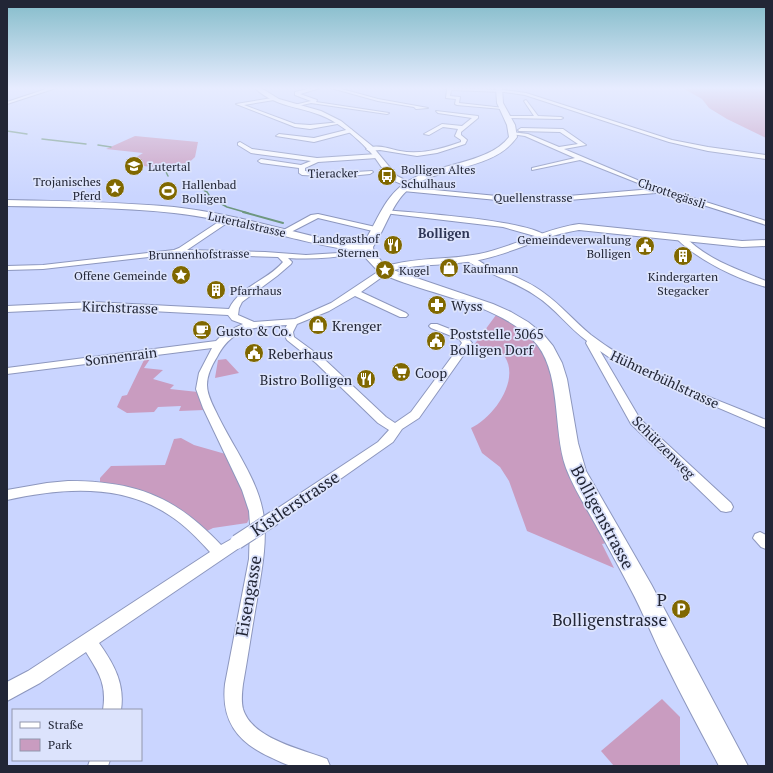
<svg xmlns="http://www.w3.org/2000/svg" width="773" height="773" viewBox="0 0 773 773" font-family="'PT Serif',serif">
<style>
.green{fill:#c99cc0}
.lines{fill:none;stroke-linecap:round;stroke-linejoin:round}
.stream-far1{stroke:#6e977f;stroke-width:1.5}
.stream{stroke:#6e977f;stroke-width:2}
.minor-casing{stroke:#8d97be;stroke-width:2}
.tertiary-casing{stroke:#8d97be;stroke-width:2}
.secondary-casing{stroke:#8d97be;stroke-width:2}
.minor{fill:#fff;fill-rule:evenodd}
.tertiary{fill:#fff;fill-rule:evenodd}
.secondary{fill:#fff;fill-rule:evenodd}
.minor-bridge-casing{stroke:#8d97be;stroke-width:16;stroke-linecap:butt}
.minor-bridge{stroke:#fff;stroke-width:14}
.labels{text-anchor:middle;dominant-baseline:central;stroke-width:3.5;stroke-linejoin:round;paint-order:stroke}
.far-poi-label{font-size:12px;fill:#222636;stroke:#dce3fc;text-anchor:start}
.far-street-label{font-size:12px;fill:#222636;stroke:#dce3fc}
.far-quarter-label{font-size:13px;font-weight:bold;fill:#2e3656;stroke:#dce3fc}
.poi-label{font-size:14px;fill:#222636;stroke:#dce3fc;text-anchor:start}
.street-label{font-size:14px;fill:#222636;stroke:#dce3fc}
.near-street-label{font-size:17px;fill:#222636;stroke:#dce3fc}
.near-poi-label{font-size:17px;fill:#222636;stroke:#dce3fc;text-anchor:end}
</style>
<rect width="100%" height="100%" fill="#cad5ff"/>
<g class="green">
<path d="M687 88H766V138L727 119 709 108 702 99 686 90Z"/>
<path d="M135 136 198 142 195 157 181 170 134 165 139 162 130 161 143 153 106 149Z"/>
<path d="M496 315C520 327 535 338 548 362L607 543 602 544 614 568 527 531 509 481 500 467 482 453 471 428C493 418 520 381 505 357 500 347 484 347 474 345Z"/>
<path d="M150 359 144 368 163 370 153 379 174 385 170 389 198 392 204 410 179 411 181 406 158 407 154 412 127 413 117 407 122 396 127 395 144 360Z"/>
<path d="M226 359 239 373 215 378 218 360Z"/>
<path d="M181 438 194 445 229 455 252 513 247 523 213 528 207 531C177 502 141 486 100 482V478L111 466 165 465 174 439Z"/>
<path d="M662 699 680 717V766H614L601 751Z"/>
</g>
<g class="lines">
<g class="stream-far1">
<path d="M7 131 27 134"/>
<path d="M42 139 86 144"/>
<path d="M98 145 111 147"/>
<path d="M166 172 168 176"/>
<path d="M189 182 207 192 212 200"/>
<path d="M218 202 227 207 248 213"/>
</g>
<path class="stream" d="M243 212 283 223"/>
<g class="minor-casing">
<g id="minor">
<path d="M49 88H56L7 104V102Z"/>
<path d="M312 88H320L300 94 317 100 316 102 389 113 387 114 311 103 294 107V105L311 101 295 95V92Z"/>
<path d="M331 88H338L378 99 428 108 416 109 414 107 378 101Z"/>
<path d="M442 88 504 90 526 93 672 140 708 147 766 155V159L708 151 669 142 525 95 504 92 451 90 450 96 460 97 459 103 504 108 502 109 457 105 455 104 456 99 446 98 447 89Z"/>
<path d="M272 98 274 100 244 105 295 124 310 125 341 122 343 123 310 129 295 127 236 104Z"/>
<path d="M526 100 538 116 561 117 563 118 561 119 504 118 506 116H534L524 101Z"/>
<path d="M436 111 478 116V118L461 132V135L467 140 465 144 437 153 417 156 380 150 369 151 366 149C375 143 390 149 400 151 420 155 441 149 461 142V140L455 136 458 129 443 127 429 135 424 134 442 124 462 126 472 118 438 113Z"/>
<path d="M521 128 563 129 586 145 564 149 642 182 766 221V225L659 191 656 193 544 202 497 200 403 191 400 189 403 187 497 196 544 198 653 189 580 160 532 170V168L575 158 525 136 511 134V132L528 134 559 147 578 144 560 132 519 131 518 130Z"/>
<path d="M350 129 352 130V132L314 142 276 136 279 134 314 138Z"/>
<path d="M240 142 252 149 317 158 377 154 380 156 377 158 318 162 305 168V171L339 173 372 171 373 172 370 174 339 177 302 175 299 173V168L261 163 258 161 261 159 301 165 311 161 251 153 238 145V143Z"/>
<path d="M386 210C415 213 528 220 546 236L542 238 503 227 384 213V211Z"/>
<path d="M318 214 380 228 381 230 377 232 318 218 287 234H281L280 232 311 215Z"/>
<path d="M226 217H229L233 219 187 250 265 252 306 255 339 253 370 247V251C342 257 316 260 288 258L292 262 291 264 277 276 242 302 239 308 238 315 254 322 295 319 331 303 376 273H382L383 275 382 277 361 292 406 313 408 315 406 317H400L355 296 329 311 297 324 293 332 294 337 324 359 386 417 395 423 411 412 462 343 459 339 431 328 429 326 431 324H437L465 335 472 343 419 418 402 429 393 442 279 522 274 523 269 522 267 518 269 514 378 442 389 430 378 423 316 363 287 340 283 332 287 325C256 327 233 326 217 357 212 365 207 375 207 385 207 396 214 407 218 416 234 449 260 482 264 519 267 546 261 573 257 600 252 628 248 656 243 684 242 692 241 701 243 709 252 739 302 749 327 759L330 766C318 766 305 767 293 766 285 765 277 760 270 757 237 742 221 720 225 684L249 559 250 524 249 511 242 490 203 408 196 389 199 373 212 348 7 374V368L216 341 224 333 243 324 232 320 228 315 93 308 7 312V306L93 302 229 309C239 287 268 280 283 262L278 257 175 254 43 269 7 270V266L43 265 174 250 179 248Z"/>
<path d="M677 235H683C706 259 736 269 766 281V287C737 279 698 260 677 239Z"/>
<path d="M467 257C474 256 480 262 486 265 505 273 527 280 544 293 561 305 575 322 591 335 640 373 709 396 766 420V428L665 385 613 360 600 351 640 419 731 503 733 507 731 511 726 512 721 511 631 424 586 343 587 341C569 328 555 308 536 296 515 281 489 275 467 261Z"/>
<path d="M68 481C135 481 175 496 221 545L237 536 242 538 244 542 242 546 99 643C114 664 125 684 121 710H103C107 684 99 673 86 652L40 683 7 701V682L28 671 210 552C198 539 185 525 169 515 121 483 61 488 7 500V490L47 483Z"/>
<path d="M760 532 766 535V549L761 547 753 538 755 534Z"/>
<path d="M90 760H110L108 766H88Z"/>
</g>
</g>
<g class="tertiary-casing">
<g id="tertiary">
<path d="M255 88H261L279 99 321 111 341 121 372 146 397 176 413 184 409 186C385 181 386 170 371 153 361 142 349 131 336 123 311 106 277 110 255 88Z"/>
<path d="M7 200C63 201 118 202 174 207 228 213 281 229 334 241 342 243 368 244 372 249 364 258 273 233 257 229 230 222 202 216 174 213 118 207 63 207 7 206Z"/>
<path d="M579 224 742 241 766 240V246L742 247 579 230C544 235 514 253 479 260 451 266 422 263 394 270L389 267 390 265C420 257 449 260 479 254 513 247 544 229 579 224Z"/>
</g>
</g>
<g class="secondary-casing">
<g id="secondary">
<path d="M496 88H502L503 103 515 125 517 137C493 171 441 165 410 188 392 202 386 228 373 247L374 253 386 266 384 269H376L362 254 361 247C375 227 383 198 404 184 432 163 488 165 509 137L507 125 497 103Z"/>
<path d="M393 270 493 304 511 312 528 322 543 334 553 346 562 363 567 379 578 443 586 471 651 584 748 766H719C701 732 682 697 665 662 653 638 643 612 630 588 617 563 603 538 589 513 581 499 572 484 566 468 552 430 563 369 532 339 494 303 435 296 389 277L387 274 389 271Z"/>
</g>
</g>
<use href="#minor" class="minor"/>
<use href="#tertiary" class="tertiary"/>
<use href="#secondary" class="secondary"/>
<g class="minor-bridge-casing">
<path id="minor-bridge" d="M237 542 274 518"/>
</g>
<use href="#minor-bridge" class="minor-bridge"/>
</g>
<linearGradient id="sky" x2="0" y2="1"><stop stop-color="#84bcca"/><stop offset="0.45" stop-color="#e7ecff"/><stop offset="1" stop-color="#e7ecff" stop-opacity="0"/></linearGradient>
<rect width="773" height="196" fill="url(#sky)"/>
<defs>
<g id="school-disc" transform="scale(1)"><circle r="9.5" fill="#806800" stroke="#dce3fc"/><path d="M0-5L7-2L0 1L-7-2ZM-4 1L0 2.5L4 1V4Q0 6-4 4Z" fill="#fff"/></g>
<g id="bus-disc" transform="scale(1)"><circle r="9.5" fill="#806800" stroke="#dce3fc"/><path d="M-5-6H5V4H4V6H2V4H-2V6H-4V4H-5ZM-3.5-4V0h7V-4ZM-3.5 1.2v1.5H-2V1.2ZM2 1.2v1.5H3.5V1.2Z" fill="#fff"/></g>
<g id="sight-disc" transform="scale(1)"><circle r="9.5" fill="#806800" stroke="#dce3fc"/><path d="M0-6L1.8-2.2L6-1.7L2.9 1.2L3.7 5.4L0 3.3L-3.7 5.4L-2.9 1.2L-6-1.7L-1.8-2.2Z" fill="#fff"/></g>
<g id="stadium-disc" transform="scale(1)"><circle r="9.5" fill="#806800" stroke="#dce3fc"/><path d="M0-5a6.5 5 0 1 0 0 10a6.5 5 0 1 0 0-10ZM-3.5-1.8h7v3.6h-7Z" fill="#fff"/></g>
<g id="restaurant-disc" transform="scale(1)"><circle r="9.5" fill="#806800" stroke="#dce3fc"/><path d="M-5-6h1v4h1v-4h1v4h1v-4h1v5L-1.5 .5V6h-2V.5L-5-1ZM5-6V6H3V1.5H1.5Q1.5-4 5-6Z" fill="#fff"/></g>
<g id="civic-disc" transform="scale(1)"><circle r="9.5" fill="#806800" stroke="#dce3fc"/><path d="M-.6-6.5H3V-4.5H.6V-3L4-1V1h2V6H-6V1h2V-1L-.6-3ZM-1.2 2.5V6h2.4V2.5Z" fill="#fff"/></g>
<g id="building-disc" transform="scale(1)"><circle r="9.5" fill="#806800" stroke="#dce3fc"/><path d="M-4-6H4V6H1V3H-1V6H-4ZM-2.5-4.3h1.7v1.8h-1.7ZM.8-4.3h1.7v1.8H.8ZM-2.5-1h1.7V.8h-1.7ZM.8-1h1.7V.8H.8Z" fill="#fff"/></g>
<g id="shop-disc" transform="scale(1)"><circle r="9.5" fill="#806800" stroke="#dce3fc"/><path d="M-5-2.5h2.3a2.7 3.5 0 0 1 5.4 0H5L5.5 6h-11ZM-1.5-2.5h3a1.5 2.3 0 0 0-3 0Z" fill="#fff"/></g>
<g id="pharmacy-disc" transform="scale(1)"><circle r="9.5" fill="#806800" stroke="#dce3fc"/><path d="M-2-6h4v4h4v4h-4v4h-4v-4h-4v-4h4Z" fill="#fff"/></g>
<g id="cafe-disc" transform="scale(1)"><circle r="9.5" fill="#806800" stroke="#dce3fc"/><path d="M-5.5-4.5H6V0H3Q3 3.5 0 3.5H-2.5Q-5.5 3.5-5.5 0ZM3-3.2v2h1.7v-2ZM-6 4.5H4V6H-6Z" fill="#fff"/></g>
<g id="supermarket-disc" transform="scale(1)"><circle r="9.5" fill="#806800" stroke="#dce3fc"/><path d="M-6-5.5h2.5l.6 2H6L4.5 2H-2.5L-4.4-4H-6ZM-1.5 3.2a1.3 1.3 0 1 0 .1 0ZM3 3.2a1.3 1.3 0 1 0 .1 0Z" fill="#fff"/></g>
<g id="parking-disc" transform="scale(1)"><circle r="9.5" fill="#806800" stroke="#dce3fc"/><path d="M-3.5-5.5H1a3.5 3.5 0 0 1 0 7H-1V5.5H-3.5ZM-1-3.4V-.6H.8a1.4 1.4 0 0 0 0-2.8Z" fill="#fff"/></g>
</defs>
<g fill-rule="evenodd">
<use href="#school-disc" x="134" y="166"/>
<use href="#bus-disc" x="387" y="176"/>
<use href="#sight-disc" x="115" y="188"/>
<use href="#stadium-disc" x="168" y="191"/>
<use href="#restaurant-disc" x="393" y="245"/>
<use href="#civic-disc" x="645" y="246"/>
<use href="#building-disc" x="683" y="256"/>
<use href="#shop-disc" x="449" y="268"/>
<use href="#sight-disc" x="385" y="270"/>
<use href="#sight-disc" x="181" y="275"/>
<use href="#building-disc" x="216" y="290"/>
<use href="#pharmacy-disc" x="437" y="305"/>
<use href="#shop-disc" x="318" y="325"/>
<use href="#cafe-disc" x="202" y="330"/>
<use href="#civic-disc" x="436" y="341"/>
<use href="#civic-disc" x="254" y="353"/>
<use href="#supermarket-disc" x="401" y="372"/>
<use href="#restaurant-disc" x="366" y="379"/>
<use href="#parking-disc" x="681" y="609"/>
</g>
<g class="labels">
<g class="far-poi-label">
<text x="148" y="166">Lutertal</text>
<text x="401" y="169">Bolligen Altes<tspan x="401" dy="14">Schulhaus</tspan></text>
<text x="101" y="181" text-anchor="end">Trojanisches<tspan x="101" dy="14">Pferd</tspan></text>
<text x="182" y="184">Hallenbad<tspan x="182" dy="14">Bolligen</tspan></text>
<text x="379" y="238" text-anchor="end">Landgasthof<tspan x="379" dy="14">Sternen</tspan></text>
<text x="631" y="239" text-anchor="end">Gemeindeverwaltung<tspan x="631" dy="14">Bolligen</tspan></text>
<text x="463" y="268">Kaufmann</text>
<text x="399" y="270">Kugel</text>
<text x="167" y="275" text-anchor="end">Offene Gemeinde</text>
<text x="683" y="276" text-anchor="middle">Kindergarten<tspan x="683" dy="14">Stegacker</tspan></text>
<text x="230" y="290">Pfarrhaus</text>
</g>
<g class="far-street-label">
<text transform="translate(333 173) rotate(-1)">Tieracker</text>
<text transform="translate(672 193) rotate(19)">Chrottegässli</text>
<text x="533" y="197">Quellenstrasse</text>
<text transform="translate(247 224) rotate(13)">Lutertalstrasse</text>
<text transform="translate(199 254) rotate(-1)">Brunnenhofstrasse</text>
</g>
<g class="far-quarter-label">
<text x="444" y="233">Bolligen</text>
</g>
<g class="poi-label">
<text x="451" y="305">Wyss</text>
<text x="332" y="325">Krenger</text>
<text x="216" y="330">Gusto &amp; Co.</text>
<text x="450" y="333">Poststelle 3065<tspan x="450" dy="16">Bolligen Dorf</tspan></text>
<text x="268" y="353">Reberhaus</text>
<text x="415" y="372">Coop</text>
<text x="352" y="379" text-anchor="end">Bistro Bolligen</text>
</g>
<g class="street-label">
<text transform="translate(120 307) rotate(2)">Kirchstrasse</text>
<text transform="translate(121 356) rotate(-7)">Sonnenrain</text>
<text transform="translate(665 379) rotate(25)">Hühnerbühlstrasse</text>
<text transform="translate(664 447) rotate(45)">Schützenweg</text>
</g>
<g class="near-street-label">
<text transform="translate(295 503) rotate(-34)">Kistlerstrasse</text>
<text transform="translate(603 517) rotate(62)">Bolligenstrasse</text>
<text transform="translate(248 596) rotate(-80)">Eisengasse</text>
</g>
<g class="near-poi-label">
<text x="667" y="599">P<tspan x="667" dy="20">Bolligenstrasse</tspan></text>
</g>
</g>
<rect width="773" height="773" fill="none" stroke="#222636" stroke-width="16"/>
<rect x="12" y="709" width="130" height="52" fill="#dce3fc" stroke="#9297ad"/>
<rect x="20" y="722" width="20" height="6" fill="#ffffff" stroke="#9297ad"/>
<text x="48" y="729" font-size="12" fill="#222636">Straße</text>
<rect x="20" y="739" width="20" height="12" fill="#c99cc0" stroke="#9297ad"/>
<text x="48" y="749" font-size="12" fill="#222636">Park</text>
</svg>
